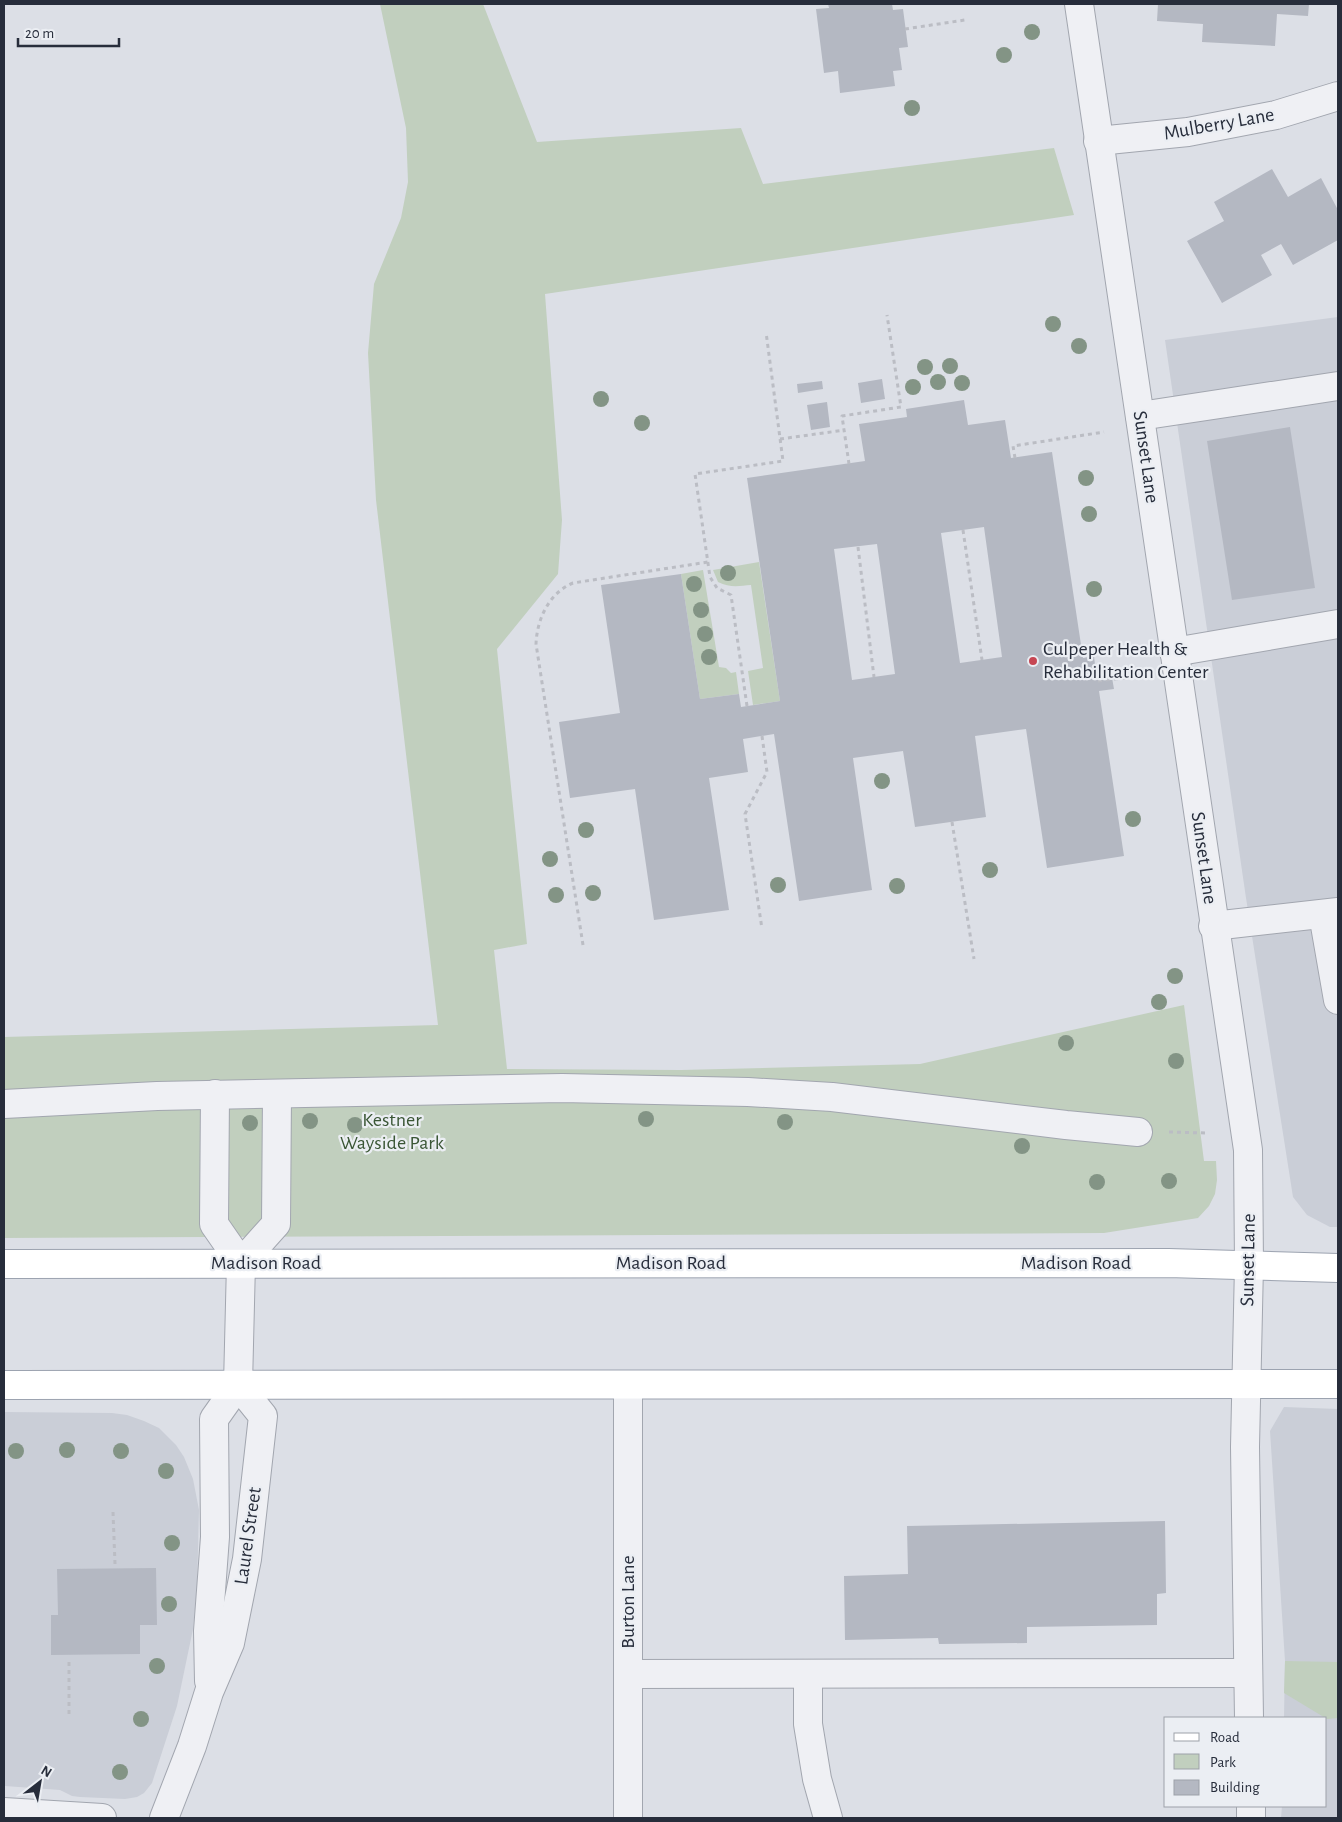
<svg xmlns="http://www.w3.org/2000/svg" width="1342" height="1822" viewBox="0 0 1342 1822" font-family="'Alegreya Sans',sans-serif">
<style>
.built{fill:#caced7}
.green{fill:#c1cfbe}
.building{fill:#b4b8c2;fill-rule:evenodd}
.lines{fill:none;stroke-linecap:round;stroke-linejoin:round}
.minor-casing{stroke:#a2a6af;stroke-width:30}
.major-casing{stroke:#9ca3b0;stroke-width:30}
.path{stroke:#bbbdc4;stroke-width:3;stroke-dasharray:4 4;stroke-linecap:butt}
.minor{stroke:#eff0f4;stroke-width:28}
.major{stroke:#fff;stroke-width:28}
.tree{fill:#839485}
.poi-dot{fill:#c64653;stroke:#ebeef3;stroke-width:2}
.labels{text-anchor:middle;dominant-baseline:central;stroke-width:4.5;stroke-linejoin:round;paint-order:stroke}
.street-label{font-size:20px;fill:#272d3b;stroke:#ebeef3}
.poi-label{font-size:20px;fill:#272d3b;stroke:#ebeef3;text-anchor:start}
.park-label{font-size:20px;fill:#3a5635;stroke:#ebeef3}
</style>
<rect width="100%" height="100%" fill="#dcdfe6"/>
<g class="built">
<path d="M1338 317V1227H1330L1307 1215 1293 1197 1246 898 1165 340Z"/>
<path d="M1284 1407 1338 1409V1818H1281L1282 1806H1326V1718H1284L1285 1661 1270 1431Z"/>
<path d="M5 1412 112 1413 127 1415 144 1421 159 1428 176 1445 184 1457 193 1479 199 1510 197 1588 193 1629 177 1706 152 1783 144 1793 137 1797 125 1799 80 1797 72 1796 60 1790 5 1786Z"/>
</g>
<g class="green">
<path d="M380 4H483L537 142 741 128 763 184 1054 148 1074 215 545 294 562 520 558 574 497 649 527 944 494 950 507 1069 681 1070 920 1064 1184 1005 1204 1161H1216L1217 1180 1215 1194 1209 1206 1198 1218 1104 1233 4 1238V1037L438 1025 376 500 368 353 374 284 401 218 408 182 406 128Z"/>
<path d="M759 562 780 701 753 705 748 671 763 668 751 585C739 586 730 588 718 582L713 570Z"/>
<path d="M703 570 719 667 726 668 731 673 736 672 739 694 700 699 681 574Z"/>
<path d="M1285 1661 1338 1662V1718L1327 1719 1284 1693Z"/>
</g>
<g class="building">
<path d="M828 4H892L893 10 903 9 908 47 899 48 902 70 893 71 895 86 840 93 838 71 824 73 816 9 829 8Z"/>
<path d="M1158 4H1309L1308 16 1277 14 1275 46 1202 42 1203 24 1157 21Z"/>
<path d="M1272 169 1288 197 1321 178 1338 210V240L1293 265 1281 244 1261 255 1272 275 1222 303 1187 241 1224 221 1214 202Z"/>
<path d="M882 379 885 399 861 403 858 383Z"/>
<path d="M822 381 823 389 798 393 797 384Z"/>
<path d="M964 400 968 425 1005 420 1011 458 1052 452 1083 658 1094 656 1096 674 1111 672 1114 689 1099 691 1124 856 1047 868 1026 729 975 736 986 817 915 827 903 751 853 758 872 890 799 901 774 734 743 739 748 772 709 778 729 910 654 920 635 789 570 798 559 722 620 713 601 585 681 574 700 699 739 694 741 707 780 701 747 478 865 461 859 424 907 417 906 409ZM984 527 1002 657 960 663 941 533ZM877 544 895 674 852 680 834 549Z"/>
<path d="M827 402 830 427 811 430 807 405Z"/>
<path d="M1290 427 1315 588 1232 600 1207 441Z"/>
<path d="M1165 1521 1166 1593 1157 1594V1625L1027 1627V1643L939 1644 938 1638 845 1640 844 1576 908 1574 907 1526Z"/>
<path d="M156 1568 157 1625H140V1654L51 1655V1615H58L57 1569Z"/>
</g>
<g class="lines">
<g class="minor-casing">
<g id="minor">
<path d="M1079 4 1248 1150 1249 1265 1245 1447 1249 1718"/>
<path d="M1098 141 1188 132 1276 115 1338 96"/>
<path d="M1140 416 1338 386"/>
<path d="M1174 652 1338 624"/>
<path d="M1323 914 1338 1000"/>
<path d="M1213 926 1338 912"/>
<path d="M215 1094 214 1224 241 1263"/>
<path d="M4 1104 157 1096 562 1088 748 1092 832 1097 1066 1125 1138 1132"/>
<path d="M241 1263 276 1224 277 1094"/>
<path d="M628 1674 1248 1673"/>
<path d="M808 1674V1724L817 1779 828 1818"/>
<path d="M209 1681 208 1631 215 1537 214 1419 238 1385 241 1263"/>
<path d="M1251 1806V1818"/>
<path d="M4 1812 102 1818"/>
<path d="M164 1818 192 1746 209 1692 230 1643 247 1559 263 1416 238 1385"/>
<path d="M628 1818V1386"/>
</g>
</g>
<g class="major-casing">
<g id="major">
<path d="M4 1264 1168 1263 1338 1268"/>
<path d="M4 1385 1338 1384"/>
</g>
</g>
<g class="path">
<path d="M905 29 965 20"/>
<path d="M780 439 845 430"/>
<path d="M1015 458 1013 446 1104 432"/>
<path d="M849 464 842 416 901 407 887 315"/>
<path d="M963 530 982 660"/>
<path d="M858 547 874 677"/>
<path d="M1098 681 1140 676"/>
<path d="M747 706 731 595 717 588 710 577 695 474 783 461 766 332"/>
<path d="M762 736 767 772 745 814 762 929"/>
<path d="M952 822 974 959"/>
<path d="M583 945 536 644C537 619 549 593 573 583L708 562"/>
<path d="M1169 1132 1206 1133"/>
<path d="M113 1512 115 1564"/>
<path d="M69 1714V1659"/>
</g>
<use href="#minor" class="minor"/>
<use href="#major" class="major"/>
</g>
<g class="tree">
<circle cx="1032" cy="32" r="8"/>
<circle cx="1004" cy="55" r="8"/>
<circle cx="912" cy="108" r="8"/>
<circle cx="1053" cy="324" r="8"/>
<circle cx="1079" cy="346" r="8"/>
<circle cx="950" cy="366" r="8"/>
<circle cx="925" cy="367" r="8"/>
<circle cx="938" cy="382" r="8"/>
<circle cx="962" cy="383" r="8"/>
<circle cx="913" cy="387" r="8"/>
<circle cx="601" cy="399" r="8"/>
<circle cx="642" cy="423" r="8"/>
<circle cx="1086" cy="478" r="8"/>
<circle cx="1089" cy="514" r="8"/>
<circle cx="728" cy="573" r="8"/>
<circle cx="694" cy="584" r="8"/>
<circle cx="1094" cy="589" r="8"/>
<circle cx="701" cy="610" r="8"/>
<circle cx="705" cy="634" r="8"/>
<circle cx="709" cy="657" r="8"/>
<circle cx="882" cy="781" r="8"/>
<circle cx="1133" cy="819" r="8"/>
<circle cx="586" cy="830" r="8"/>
<circle cx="550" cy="859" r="8"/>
<circle cx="990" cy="870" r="8"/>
<circle cx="778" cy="885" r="8"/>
<circle cx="897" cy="886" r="8"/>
<circle cx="593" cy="893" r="8"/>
<circle cx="556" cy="895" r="8"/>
<circle cx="1175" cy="976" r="8"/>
<circle cx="1159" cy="1002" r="8"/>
<circle cx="1066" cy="1043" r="8"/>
<circle cx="1176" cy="1061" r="8"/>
<circle cx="646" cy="1119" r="8"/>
<circle cx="310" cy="1121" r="8"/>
<circle cx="785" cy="1122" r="8"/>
<circle cx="250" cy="1123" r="8"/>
<circle cx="355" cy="1125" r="8"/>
<circle cx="1022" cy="1146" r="8"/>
<circle cx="1169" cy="1181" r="8"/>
<circle cx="1097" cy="1182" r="8"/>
<circle cx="67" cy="1450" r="8"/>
<circle cx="16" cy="1451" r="8"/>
<circle cx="121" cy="1451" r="8"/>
<circle cx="166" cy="1471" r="8"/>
<circle cx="172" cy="1543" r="8"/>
<circle cx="169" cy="1604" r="8"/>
<circle cx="157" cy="1666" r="8"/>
<circle cx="141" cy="1719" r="8"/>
<circle cx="120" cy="1772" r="8"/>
</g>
<circle class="poi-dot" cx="1033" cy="661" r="5"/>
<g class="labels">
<g class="street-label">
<text transform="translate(1219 124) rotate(-10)">Mulberry Lane</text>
<text transform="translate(1146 457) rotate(82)">Sunset Lane</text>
<text transform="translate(1204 858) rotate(82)">Sunset Lane</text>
<text transform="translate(1248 1260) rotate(-89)">Sunset Lane</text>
<text x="266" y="1263">Madison Road</text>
<text x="671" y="1263">Madison Road</text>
<text x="1076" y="1263">Madison Road</text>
<text transform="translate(248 1536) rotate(-82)">Laurel Street</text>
<text transform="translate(628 1602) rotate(-90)">Burton Lane</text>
</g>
<g class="poi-label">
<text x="1043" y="649">Culpeper Health &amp;<tspan x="1043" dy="23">Rehabilitation Center</tspan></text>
</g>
<g class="park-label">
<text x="392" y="1120">Kestner<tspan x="392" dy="23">Wayside Park</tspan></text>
</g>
</g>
<rect width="1342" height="1822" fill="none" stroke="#272d3b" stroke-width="10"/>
<rect x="1164" y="1717" width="162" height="90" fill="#ebeef3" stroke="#9da1a9"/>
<rect x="1174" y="1733" width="25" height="8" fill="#ffffff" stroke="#9da1a9"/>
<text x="1210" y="1742" font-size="15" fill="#272d3b">Road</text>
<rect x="1174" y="1754" width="25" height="15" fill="#c1cfbe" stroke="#9da1a9"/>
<text x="1210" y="1767" font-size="15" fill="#272d3b">Park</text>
<rect x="1174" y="1780" width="25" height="15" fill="#b4b8c2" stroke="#9da1a9"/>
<text x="1210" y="1792" font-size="15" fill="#272d3b">Building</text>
<g transform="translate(40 1782) rotate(31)" stroke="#ebeef3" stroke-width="4" paint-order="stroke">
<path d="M0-4L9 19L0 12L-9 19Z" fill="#272d3b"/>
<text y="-8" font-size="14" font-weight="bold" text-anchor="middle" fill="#272d3b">N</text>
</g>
<path d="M18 38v8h101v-8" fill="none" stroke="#272d3b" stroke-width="2.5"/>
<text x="25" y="38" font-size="15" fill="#272d3b" stroke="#ebeef3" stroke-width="4" paint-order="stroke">20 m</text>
</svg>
